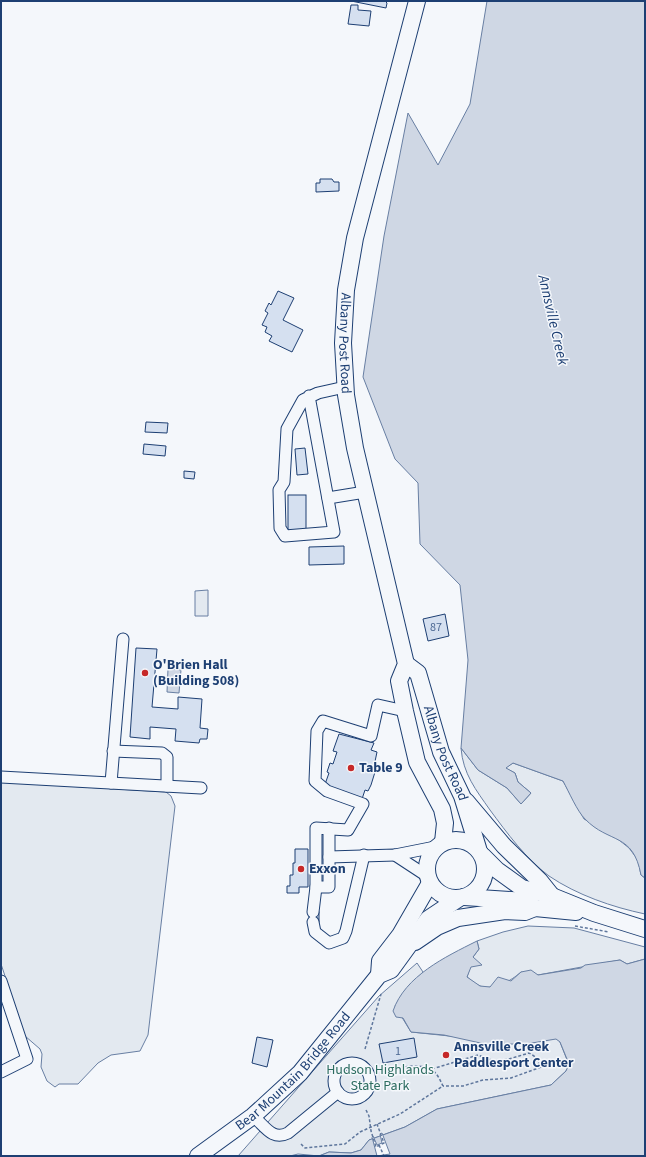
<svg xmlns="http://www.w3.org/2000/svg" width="646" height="1157" viewBox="0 0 646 1157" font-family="'Source Sans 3',sans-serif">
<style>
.green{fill:#e3e9f0;stroke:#687fa3}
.water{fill:#cfd7e4;stroke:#687fa3}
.pier{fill:#f4f7fb;stroke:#687fa3}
.building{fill:#d5e0f0;stroke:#1d3f73}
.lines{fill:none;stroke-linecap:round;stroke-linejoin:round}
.minor-casing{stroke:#1d3f73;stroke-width:13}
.highway-casing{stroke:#1d3f73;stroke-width:18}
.path{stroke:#5e769c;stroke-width:1.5;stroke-dasharray:3 2;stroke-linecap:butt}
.minor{stroke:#f4f7fb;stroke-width:11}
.highway{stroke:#f4f7fb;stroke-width:16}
.poi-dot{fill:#c62828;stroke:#f4f7fb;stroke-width:1.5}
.labels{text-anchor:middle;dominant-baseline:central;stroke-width:3;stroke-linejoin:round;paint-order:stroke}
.number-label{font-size:12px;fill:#4b6792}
.street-label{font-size:14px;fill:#1d3f73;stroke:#f4f7fb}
.poi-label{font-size:14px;font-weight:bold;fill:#1d3f73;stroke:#f4f7fb;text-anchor:start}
.park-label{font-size:14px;fill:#2c6c60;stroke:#f4f7fb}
.water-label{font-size:15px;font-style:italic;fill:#1d3f73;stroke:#f4f7fb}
</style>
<rect width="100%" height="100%" fill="#f4f7fb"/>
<g class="green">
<path d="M208 590V616H195V591Z"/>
<path d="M461 748 478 770 507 788 521 804 531 793 518 782 515 773 505 768 513 763 563 781 584 819 614 836 629 848 638 860 641 875 645 878V914C612 907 577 895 549 876 526 859 507 833 490 810 476 790 463 774 461 748Z"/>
<path d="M1 782 166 792 171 796 175 806 148 1035 140 1051 111 1055 98 1063 78 1084H59L55 1087 47 1081 41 1067 42 1054 40 1049 25 1036 1 964Z"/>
<path d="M528 926 574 928 645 947V959L627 964 620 960 538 975 521 972C511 981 493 991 480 986 475 984 471 980 467 977L473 957 479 949 477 941 503 932Z"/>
<path d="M417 963 423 972 411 984 395 1006 411 1032 526 1044 556 1038 560 1042 569 1065 566 1071 551 1085 437 1109 405 1127 369 1140 361 1150 351 1153 329 1152 319 1156 298 1154 290 1156H238L379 996Z"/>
</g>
<g class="water">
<path d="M487 1H645V878L641 875C633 832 609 844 585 819 577 811 569 792 563 781L513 763 506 768 515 773 518 782 531 793 521 804 507 788 478 770 461 748 468 660 460 585 420 544 418 483 395 459 363 377 384 236 408 113 438 165 470 104Z"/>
<path d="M168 669 181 670 179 693 167 692Z"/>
<path d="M477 941 479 949 473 957 482 965 471 967 467 977 480 986 490 987 498 977 511 981 521 972 531 970 538 975 581 968 585 965 620 960 627 964 645 959V1156H319L329 1152 351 1153 361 1150 369 1140 405 1127 437 1109 551 1085 566 1071 569 1064 560 1042 556 1039 526 1044H485L444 1035 411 1032 403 1018 396 1017 393 1011C405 976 445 957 477 941Z"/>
</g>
<path class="pier" d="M382 1133 390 1154 377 1156 372 1137 373 1136 377 1145 382 1143 380 1134Z"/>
<g class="building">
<path d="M351 1H385L387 3 386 8Z"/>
<path d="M351 5H358V10L371 11 369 26 348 24Z"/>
<path d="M320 179H332L334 182H339V191L316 192V183H320Z"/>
<path d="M278 291 294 298 283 320 303 330 292 352 269 341 272 336 265 332 267 327 262 325 268 313 265 311 269 303 271 305Z"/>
<path d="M146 422 168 423 167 433 145 432Z"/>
<path d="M144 444 166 446 165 456 143 454Z"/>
<path d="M305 448 308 474 297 475 295 449Z"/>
<path d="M184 471 195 472 194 479 184 478Z"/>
<rect x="288" y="495" width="18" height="36"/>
<path d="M344 546V564L309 565V547Z"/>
<path d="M445 614 449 636 428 641 423 619Z"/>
<path d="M136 648 157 649 152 707 178 709V697L202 699 200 728 208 729 207 739H200L199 743 175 741 176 729 150 727V739L130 737Z"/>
<path d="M339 734 374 743 371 750 377 752 373 771 375 772 371 785 368 791 365 790 362 799 324 787 329 773 327 772 330 763 333 764 337 752 333 751Z"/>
<rect x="318" y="831" width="9" height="54"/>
<path d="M295 849H308V887H299V893H287V886H290V875H293V863H295Z"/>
<rect x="309" y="912" width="10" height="10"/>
<path d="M257 1037 273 1040 267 1067 252 1063Z"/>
<path d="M414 1038 417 1057 383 1063 379 1044Z"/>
</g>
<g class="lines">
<g class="minor-casing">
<g id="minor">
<path d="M309 396 334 532 285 536 280 528 279 490 284 482 287 429 303 400 318 393 345 387"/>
<path d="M328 498 365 492"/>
<path d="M113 751 162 753 167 757V786"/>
<path d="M1 777 201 788"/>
<path d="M111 783 123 639"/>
<path d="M395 855 427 876"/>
<path d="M329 857 395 855 435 847"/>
<path d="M316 887H329V828"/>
<path d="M313 912 316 887V828L348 830 363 804 327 791 315 781 317 731 323 721 371 736 378 705 405 711"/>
<path d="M313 922 315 932 329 943 343 938 346 931 364 855"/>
<path d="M1 981 27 1059 1 1072"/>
<circle cx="352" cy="1081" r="18"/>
<path d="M253 1116C265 1126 272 1141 288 1133L338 1092"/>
</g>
</g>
<g class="highway-casing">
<g id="highway">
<path id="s1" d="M417 1 355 238 346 290 343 343 346 395 355 448 406 664 399 681 405 711 417 762 442 809 445 823 443 842"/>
<path id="s2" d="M406 664 418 673 441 752 462 796 478 848"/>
<path d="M466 801 504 846 540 881 552 896"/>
<circle cx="456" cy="869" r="29"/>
<path d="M483 856 497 870 522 888 552 896 594 913 645 929"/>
<path d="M464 897 526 901 535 908 576 912"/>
<path d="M415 942 437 927 458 918 505 911 525 912 535 908"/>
<path d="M379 975 380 961 400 935 430 883"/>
<path id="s3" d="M198 1156 253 1116 300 1073 379 975 391 970 428 919 458 899"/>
</g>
</g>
<g class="path">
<path d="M575 926 609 932"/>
<path d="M365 1049 381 994"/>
<path d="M432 1069 478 1055 494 1061 509 1059 529 1053 534 1056 541 1067 511 1078 483 1080 463 1086H443"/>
<path d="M366 1110 369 1116 371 1131 376 1147 384 1143 377 1124"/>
<path d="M301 1144 305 1148 345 1144 360 1132 400 1114 443 1086C440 1080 437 1072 430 1069 417 1061 383 1071 369 1076"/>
<path d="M379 1145 384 1156"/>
</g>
<use href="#minor" class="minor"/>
<use href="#highway" class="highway"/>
</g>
<g class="poi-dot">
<circle cx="145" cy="673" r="4"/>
<circle cx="351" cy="768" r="4"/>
<circle cx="301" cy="869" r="4"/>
<circle cx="446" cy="1055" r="4"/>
</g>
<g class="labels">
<g class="number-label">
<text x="436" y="627">87</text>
<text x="398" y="1051">1</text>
</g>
<g class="street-label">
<text stroke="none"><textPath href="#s1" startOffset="351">Albany Post Road</textPath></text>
<text stroke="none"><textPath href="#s2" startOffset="100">Albany Post Road</textPath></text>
<text stroke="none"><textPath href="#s3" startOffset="128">Bear Mountain Bridge Road</textPath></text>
</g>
<g class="poi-label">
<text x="153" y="665">O'Brien Hall<tspan x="153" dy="16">(Building 508)</tspan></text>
<text x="359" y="768">Table 9</text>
<text x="309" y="869">Exxon</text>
<text x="454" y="1047">Annsville Creek<tspan x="454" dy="16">Paddlesport Center</tspan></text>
</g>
<g class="park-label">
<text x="380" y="1070">Hudson Highlands<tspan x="380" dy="16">State Park</tspan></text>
</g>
<g class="water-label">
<text transform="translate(553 320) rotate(77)">Annsville Creek</text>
</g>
</g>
<rect width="646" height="1157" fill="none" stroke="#1d3f73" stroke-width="4"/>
</svg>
